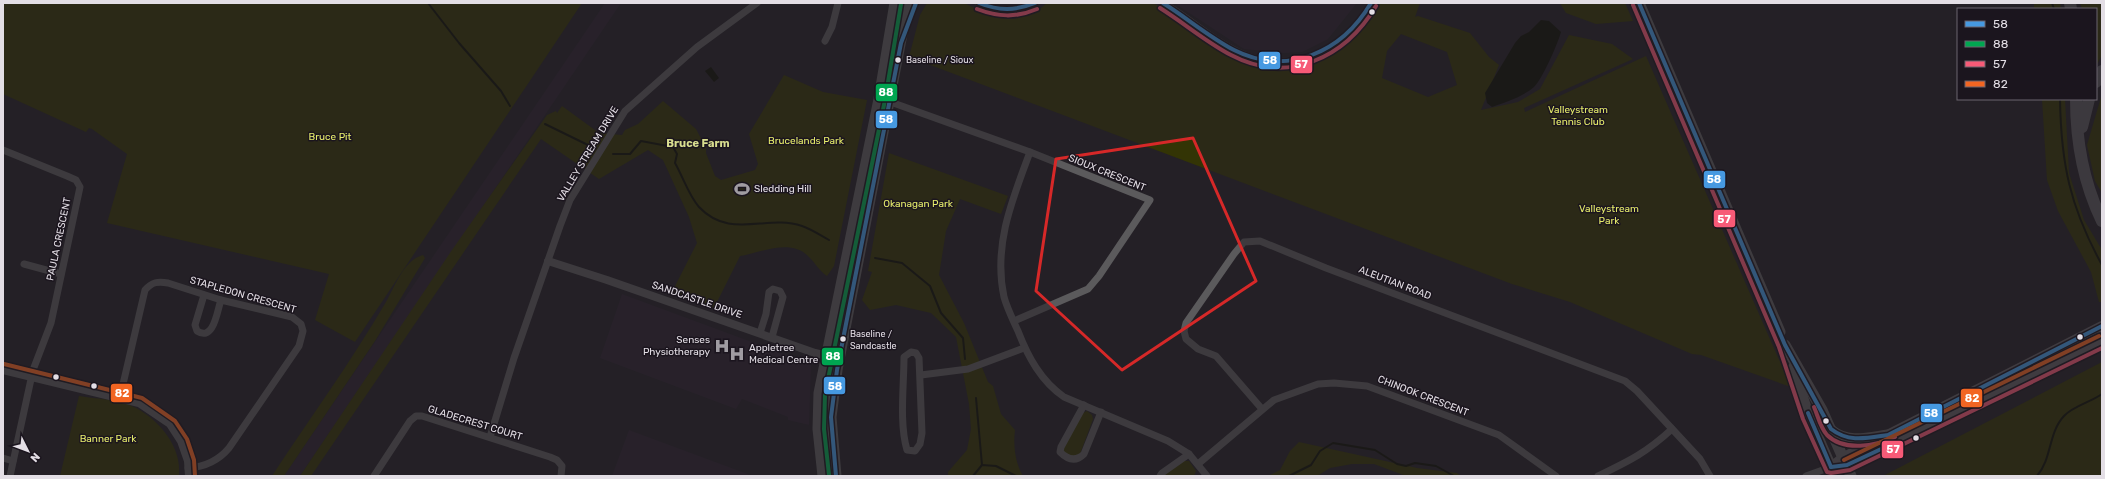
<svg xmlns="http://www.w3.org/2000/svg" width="2105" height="479" viewBox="0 0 2105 479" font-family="Rubik,sans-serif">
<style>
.built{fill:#2d2330}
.green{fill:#333405;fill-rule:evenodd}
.water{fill:#0f1006}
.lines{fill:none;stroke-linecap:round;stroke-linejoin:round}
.stream{stroke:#0f1006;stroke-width:2}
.minor{stroke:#5b5a5c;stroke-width:7}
.tertiary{stroke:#5b5a5c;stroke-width:8}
.secondary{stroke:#5f5c60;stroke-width:10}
.primary{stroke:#5d5c5e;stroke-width:11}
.motorway{stroke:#5a575c;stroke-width:12}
.bus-1-casing{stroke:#1b151e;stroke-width:7}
.bus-2-casing{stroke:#1b151e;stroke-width:7}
.bus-3-casing{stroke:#1b151e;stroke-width:7}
.bus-4-casing{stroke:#1b151e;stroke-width:7}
.bus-1{stroke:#4699e1;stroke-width:4}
.bus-2{stroke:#00a651;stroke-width:4}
.bus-3{stroke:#f75a77;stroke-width:4}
.bus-4{stroke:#f26522;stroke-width:4}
.marked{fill:none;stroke:#d62828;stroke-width:3;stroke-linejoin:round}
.bus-dot{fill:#e3dee5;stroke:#1b151e;stroke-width:1.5}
.labels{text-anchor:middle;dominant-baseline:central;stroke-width:3;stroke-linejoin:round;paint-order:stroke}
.bus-label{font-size:9px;fill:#e3dee5;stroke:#1b151e;text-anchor:start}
.park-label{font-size:10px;fill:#e7ed6b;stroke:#1b151e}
.street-label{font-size:10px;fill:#e3dee5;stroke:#1b151e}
.poi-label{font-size:10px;fill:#e3dee5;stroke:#1b151e;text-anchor:start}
.neighbourhood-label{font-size:11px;font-weight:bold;fill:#d8dd8f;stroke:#1b151e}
.line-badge{stroke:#1b151e;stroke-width:1.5}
.badge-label{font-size:11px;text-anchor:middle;font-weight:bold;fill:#fff}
</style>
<rect width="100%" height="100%" fill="#242026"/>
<g class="built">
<path d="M605 3H621L300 476H284Z"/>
<path d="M1174 3H1357L1328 39 1302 52 1284 53 1244 49Z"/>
<path d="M622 294 811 364 809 425 788 420V417L742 399 736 409 600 358Z"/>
<path d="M629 430 753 476H612Z"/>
</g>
<g class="green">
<path d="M3 3H582L355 342 315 320 329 274 107 223 127 154 92 129 89 128 86 132 3 94Z"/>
<path d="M927 3H964L996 18 1014 19 1035 13 1047 3C1072 3 1096 3 1120 3 1130 3 1141 1 1150 3 1173 7 1200 39 1220 50 1277 83 1352 66 1378 3H1420L1415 17 1418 16 1470 33 1489 57 1499 65 1481 110 1518 102 1540 89 1569 35 1612 44 1633 59 1524 108 1525 112 1646 56 1791 387 1701 355 1692 354 1570 302 1512 284 909 57 920 15ZM1401 34 1447 52 1457 85 1428 97 1382 78 1387 51Z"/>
<path d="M1560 3H1625L1633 21 1596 24 1566 13Z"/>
<path d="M2034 3H2060L2061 9H2034Z"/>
<path d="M2080 3H2102V55L2096 66V9H2082Z"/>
<path d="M784 75 823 92 867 100 834 266 827 276C819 271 815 262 808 256 790 238 760 253 740 256L714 308 672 292 697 243 689 217 663 160 648 150 599 179 541 139 311 476H300L452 250 547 115 556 111 557 113 562 106 599 133 622 135 625 130 638 124 663 101 696 129 706 148V153L715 176 721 180 755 170 758 164 749 134Z"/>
<path d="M2102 94V193L2095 181 2087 145Z"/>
<path d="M2042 99H2065L2069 173 2084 220 2102 250V302H2099L2091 272 2058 211 2047 180Z"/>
<path d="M889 153 1008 196 1001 214 960 199 946 231 939 275 964 323 988 382 993 386 1001 414 1015 430C1013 445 1015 463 1023 476H948V472L967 450 971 429 969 404 956 337 931 313 896 305 870 310 862 300 872 272 868 271Z"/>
<path d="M423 255 425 258 375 341 284 476H272C310 418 351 362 386 302 395 286 404 260 423 255Z"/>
<path d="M2102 362V476H1883Z"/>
<path d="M79 396C96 399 120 399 136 408 160 421 182 447 179 476H60Z"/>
<path d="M1087 411 1092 415 1093 419 1080 454 1072 458 1064 452 1063 448 1081 414Z"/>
<path d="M1299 442 1417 468 1457 473 1461 476H1406L1374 464H1352L1330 468 1317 476H1268L1280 470 1290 451Z"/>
<path d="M1183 461H1189L1196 471 1194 476H1163Z"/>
</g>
<g class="water">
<path d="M1541 20 1549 21 1561 32C1558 43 1542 80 1534 87 1522 97 1506 102 1492 107L1487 103 1485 93 1515 43 1521 36 1529 32Z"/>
<path d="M711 67 719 78 714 82 705 71Z"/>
</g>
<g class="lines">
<g class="stream">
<path d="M428 3 459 43 501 91 510 106"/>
<path d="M2052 3 2054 9"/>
<path d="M2060 99C2061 164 2070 207 2102 265"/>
<path d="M545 124 592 147"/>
<path d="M613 154H630L641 141 673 147 677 154 675 163C683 177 689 196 699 207 730 240 766 214 802 226 811 229 820 235 829 240"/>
<path d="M875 258 902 263 930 286 941 313 963 338 965 359"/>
<path d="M976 398 982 465"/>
<path d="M973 476 982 465 996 466 1016 476"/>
<path d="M1289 476 1311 465 1320 451 1333 443 1375 450 1397 464 1406 466 1415 463 1436 466 1454 476"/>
<path d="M2037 476C2052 459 2048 433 2064 416 2073 406 2091 402 2102 394"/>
</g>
<g class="minor">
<path d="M979 3C999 12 1014 13 1035 3"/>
<path d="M1163 3C1191 19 1215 43 1245 55 1292 74 1350 49 1371 3"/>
<path d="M825 41 832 27 838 3"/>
<path d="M885 100 1030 152 1150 200 1099 276 1088 289 1014 321"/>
<path d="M3 150 67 176 76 180 80 187 51 323 33 370 10 476"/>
<path d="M1030 152C1012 200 993 246 1004 297 1007 308 1013 320 1018 331 1028 357 1041 381 1064 397L1168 441 1189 454 1207 476"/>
<path d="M24 264 61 274"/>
<path d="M204 295 195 325 197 331C214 342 217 311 221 300"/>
<path d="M760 333 766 314 769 292 773 289 780 291 783 297 772 337"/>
<path d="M911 352 916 353 919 358 922 433 920 444 915 451 907 450C899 423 904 385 904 357Z"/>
<path d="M921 375 968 369 1024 348"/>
<path d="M120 397 145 290C152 282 158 281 168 283L221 300 292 317 301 324 303 331 299 346 229 448C219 460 204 467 188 468"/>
<path d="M1084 405 1061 447 1060 452C1068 460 1076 462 1084 454L1101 412"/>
<path d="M1262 409 1216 356 1198 349 1186 339 1184 331 1186 323 1234 254 1244 242 1260 241 1326 268 1625 381 1637 391 1700 459 1710 476"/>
<path d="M490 437 514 358 560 226 570 200 625 111 697 47 757 3"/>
<path d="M3 458 13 461"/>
<path d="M1198 464 1274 400 1318 384 1334 383 1367 386 1499 435 1556 476"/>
<path d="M374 476 410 421 416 416H422L550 457 557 460 562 466 561 476"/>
<path d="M1160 476 1162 473 1189 454"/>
<path d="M1598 476C1629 461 1646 453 1672 429"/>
<path d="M1806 476 1831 467"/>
</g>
<g class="tertiary">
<path d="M548 261 607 280 815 353 839 359"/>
<path d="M3 370 139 403 170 424 181 441 188 461 189 476"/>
</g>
<g class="secondary">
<path d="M1839 466 1847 465 2102 341"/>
<path d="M1831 467 1844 457 2102 326"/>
</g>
<g class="primary">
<path d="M1639 3 1780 332"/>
<path d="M1785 345 1822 410 1851 476"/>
<path d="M1793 368 1809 417 1835 476"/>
<path d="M1831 430C1848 444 1867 438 1888 435"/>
<path d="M823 476 818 429 819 393 879 99 895 3"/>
<path d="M836 476 831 417 837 370 908 3"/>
</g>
<g class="motorway">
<path d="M2070 3 2071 9"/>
<path d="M2096 82 2102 71"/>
<path d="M2076 99C2076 142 2083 182 2102 221"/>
<path d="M2082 127 2089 99"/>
</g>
<g class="bus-1-casing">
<g id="bus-1">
<path d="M979 3C999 11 1015 11 1035 3"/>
<path d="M1163 3C1187 18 1209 37 1234 50 1288 77 1342 52 1371 3"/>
<path d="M1639 3 1785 345 1831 429C1849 443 1867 438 1888 435L2102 326"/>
<path d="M1808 413 1831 467"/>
<path d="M1831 467 1847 465 1894 443"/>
<path d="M836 476 831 417 837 370 901 43 916 3"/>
</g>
</g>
<g class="bus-2-casing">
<path id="bus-2" d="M829 475 824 429 825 394 885 100 901 4"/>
</g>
<g class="bus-3-casing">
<g id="bus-3">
<path d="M1633 5 1779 347 1803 419 1827 472 1831 473 1850 470 2102 348"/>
<path d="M1160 8C1184 23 1206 42 1231 55 1288 85 1345 58 1376 6"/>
<path d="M977 9C998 17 1016 18 1037 9"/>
<path d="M1814 407C1818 416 1820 427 1827 435 1844 452 1876 446 1895 437"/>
</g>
</g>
<g class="bus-4-casing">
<g id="bus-4">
<path d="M4 364 142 398 175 421 187 439 194 460 195 476"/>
<path d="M1844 460 2099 336"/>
</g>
</g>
<use href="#bus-1" class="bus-1"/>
<use href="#bus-2" class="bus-2"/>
<use href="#bus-3" class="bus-3"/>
<use href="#bus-4" class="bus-4"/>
</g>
<path d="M0 0H2105V479H0ZM1193 138 1256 281 1122 370 1036 291 1056 159Z" fill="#242026" fill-opacity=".55" fill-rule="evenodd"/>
<path class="marked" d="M1193 138 1256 281 1122 370 1036 291 1056 159Z"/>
<defs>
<g id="stadium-bare" transform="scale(1.2)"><path d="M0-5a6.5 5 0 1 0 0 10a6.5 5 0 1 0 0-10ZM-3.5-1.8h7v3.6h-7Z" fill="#a09ca2" stroke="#1b151e" stroke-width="2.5" paint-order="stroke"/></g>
<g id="hospital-bare" transform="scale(1.2)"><path d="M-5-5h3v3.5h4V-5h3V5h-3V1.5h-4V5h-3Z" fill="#a09ca2" stroke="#1b151e" stroke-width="2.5" paint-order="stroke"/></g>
</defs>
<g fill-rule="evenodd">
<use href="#stadium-bare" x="742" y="189"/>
<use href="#hospital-bare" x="722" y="346"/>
<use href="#hospital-bare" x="737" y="354"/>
</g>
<g class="bus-dot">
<circle cx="1372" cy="12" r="3.5"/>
<circle cx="898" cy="60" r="3.5"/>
<circle cx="2080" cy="337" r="3.5"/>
<circle cx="843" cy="339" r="3.5"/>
<circle cx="56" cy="377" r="3.5"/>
<circle cx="94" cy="386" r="3.5"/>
<circle cx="1826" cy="421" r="3.5"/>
<circle cx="1916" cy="438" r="3.5"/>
</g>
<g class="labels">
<g class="bus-label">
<text x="906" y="60">Baseline / Sioux</text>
<text x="850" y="334">Baseline /<tspan x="850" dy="12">Sandcastle</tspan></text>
</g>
<g class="park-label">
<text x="1578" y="110">Valleystream<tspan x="1578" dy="12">Tennis Club</tspan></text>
<text x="330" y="137">Bruce Pit</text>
<text x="806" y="141">Brucelands Park</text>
<text x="918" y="204">Okanagan Park</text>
<text x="1609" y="209">Valleystream<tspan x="1609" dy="12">Park</tspan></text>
<text x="108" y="439">Banner Park</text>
</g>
<g class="street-label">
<text transform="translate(588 154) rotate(-59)">VALLEY STREAM DRIVE</text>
<text transform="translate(1107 173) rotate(22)">SIOUX CRESCENT</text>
<text transform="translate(59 239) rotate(-78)">PAULA CRESCENT</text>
<text transform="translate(1395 283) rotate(21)">ALEUTIAN ROAD</text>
<text transform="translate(243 295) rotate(16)">STAPLEDON CRESCENT</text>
<text transform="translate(697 300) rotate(19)">SANDCASTLE DRIVE</text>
<text transform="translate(1423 396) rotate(21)">CHINOOK CRESCENT</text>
<text transform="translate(475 423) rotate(17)">GLADECREST COURT</text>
</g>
<g class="poi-label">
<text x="754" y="189">Sledding Hill</text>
<text x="710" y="340" text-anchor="end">Senses<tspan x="710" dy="12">Physiotherapy</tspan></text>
<text x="749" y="348">Appletree<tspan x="749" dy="12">Medical Centre</tspan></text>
</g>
<g class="neighbourhood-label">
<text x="698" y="143">Bruce Farm</text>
</g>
</g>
<g class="line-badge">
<rect x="1258" y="51" width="23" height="19" rx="4" fill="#4699e1"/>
<rect x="1290" y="55" width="23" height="19" rx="4" fill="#f75a77"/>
<rect x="875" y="83" width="23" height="19" rx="4" fill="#00a651"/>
<rect x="875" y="110" width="23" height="19" rx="4" fill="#4699e1"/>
<rect x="1703" y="170" width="23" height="19" rx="4" fill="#4699e1"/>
<rect x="1713" y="209" width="23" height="19" rx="4" fill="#f75a77"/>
<rect x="821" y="347" width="23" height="19" rx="4" fill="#00a651"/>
<rect x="823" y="376" width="23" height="19" rx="4" fill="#4699e1"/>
<rect x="110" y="383" width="23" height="20" rx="4" fill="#f26522"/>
<rect x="1960" y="388" width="23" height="20" rx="4" fill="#f26522"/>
<rect x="1920" y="403" width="23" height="20" rx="4" fill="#4699e1"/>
<rect x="1881" y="440" width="23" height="19" rx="4" fill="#f75a77"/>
</g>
<g class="badge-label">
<text x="1270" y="64">58</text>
<text x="1301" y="68">57</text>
<text x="886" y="96">88</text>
<text x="886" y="123">58</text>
<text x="1714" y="183">58</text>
<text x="1724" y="223">57</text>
<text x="833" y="360">88</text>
<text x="835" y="390">58</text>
<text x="122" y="397">82</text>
<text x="1972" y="402">82</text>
<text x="1931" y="417">58</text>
<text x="1893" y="453">57</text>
</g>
<rect width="2105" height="479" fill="none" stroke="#e3dee5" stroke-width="8"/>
<rect x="1957" y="8" width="140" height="92" fill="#1b151e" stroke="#6b656e"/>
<rect x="1965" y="21" width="20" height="6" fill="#4699e1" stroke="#6b656e"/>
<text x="1993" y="28" font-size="12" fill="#e3dee5">58</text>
<rect x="1965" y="41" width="20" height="6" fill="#00a651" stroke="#6b656e"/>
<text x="1993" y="48" font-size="12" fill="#e3dee5">88</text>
<rect x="1965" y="61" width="20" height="6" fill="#f75a77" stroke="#6b656e"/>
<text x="1993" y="68" font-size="12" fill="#e3dee5">57</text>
<rect x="1965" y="81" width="20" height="6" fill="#f26522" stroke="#6b656e"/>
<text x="1993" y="88" font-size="12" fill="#e3dee5">82</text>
<g transform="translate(28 451) rotate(132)" stroke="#1b151e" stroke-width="3" paint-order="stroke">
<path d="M0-3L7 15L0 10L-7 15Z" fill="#e3dee5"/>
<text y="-6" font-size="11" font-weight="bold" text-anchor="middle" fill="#e3dee5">N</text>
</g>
</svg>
